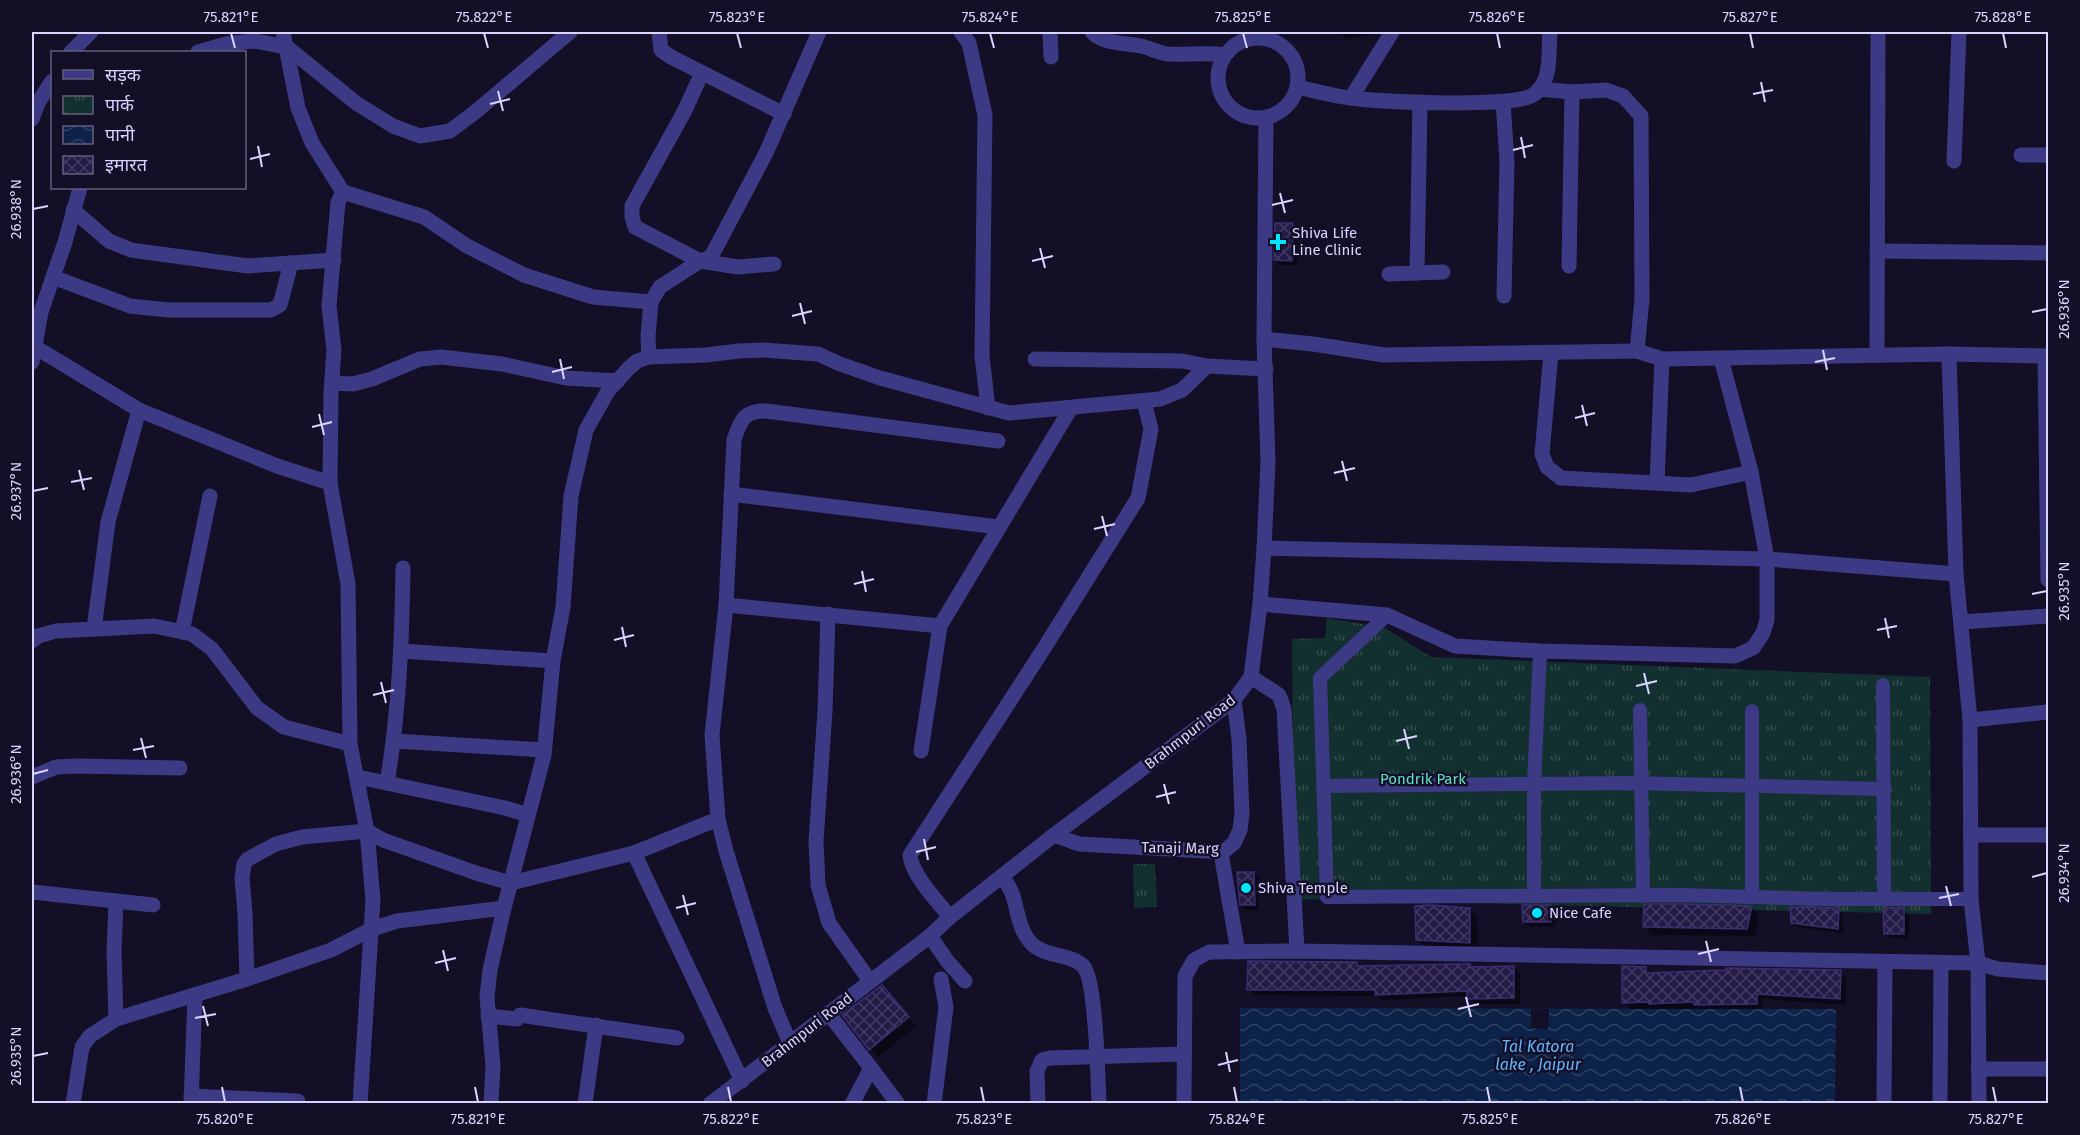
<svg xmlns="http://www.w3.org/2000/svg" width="2080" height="1135" viewBox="0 0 2080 1135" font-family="'Fira Sans','Noto Sans Devanagari',sans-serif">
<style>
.park{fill:url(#park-tufts)}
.water{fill:url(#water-waves)}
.pier{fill:#130f26}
.shadow{fill:#0007}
.building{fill:url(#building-cross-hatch);stroke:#3b2d73;stroke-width:1.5}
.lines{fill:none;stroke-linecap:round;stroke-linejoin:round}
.pedestrian{stroke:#3d3a85;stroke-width:14}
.minor{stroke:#3d3a85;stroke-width:15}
.tertiary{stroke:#3d3a85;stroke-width:15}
.ticks{fill:none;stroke:#d9d4ff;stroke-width:2}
.poi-dot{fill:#00e5ff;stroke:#130f26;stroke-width:2}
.labels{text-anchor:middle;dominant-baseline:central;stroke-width:5;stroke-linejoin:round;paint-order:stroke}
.poi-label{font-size:15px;fill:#d9d4ff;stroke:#130f26;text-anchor:start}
.street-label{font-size:15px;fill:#d9d4ff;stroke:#130f26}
.park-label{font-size:15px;fill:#5fe0c0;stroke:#130f26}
.water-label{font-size:16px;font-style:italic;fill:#62b6ff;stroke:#130f26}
.neatline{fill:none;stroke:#d9d4ff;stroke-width:2}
.ticks-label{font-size:15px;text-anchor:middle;fill:#d9d4ff}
</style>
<defs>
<pattern id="park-tufts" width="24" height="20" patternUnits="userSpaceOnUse" patternTransform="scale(1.5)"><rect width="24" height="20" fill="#12302f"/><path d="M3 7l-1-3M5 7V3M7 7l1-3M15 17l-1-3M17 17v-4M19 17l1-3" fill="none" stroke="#344d4e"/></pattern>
<pattern id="water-waves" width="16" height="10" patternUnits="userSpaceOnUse" patternTransform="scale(1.5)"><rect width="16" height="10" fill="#0c2248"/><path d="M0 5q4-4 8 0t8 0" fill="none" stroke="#2f4163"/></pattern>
<pattern id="building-cross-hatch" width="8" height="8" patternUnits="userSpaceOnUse" patternTransform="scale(1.5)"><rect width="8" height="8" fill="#241b47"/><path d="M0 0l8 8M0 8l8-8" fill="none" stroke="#433b63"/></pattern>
</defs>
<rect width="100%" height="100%" fill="#130f26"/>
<g class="park">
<path d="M1327 618 1385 628 1431 657 1930 677 1931 914 1294 899 1292 639 1325 638Z"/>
<path d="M1133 864H1155L1157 907 1134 908Z"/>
</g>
<path class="water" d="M1240 1008 1836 1009 1835 1103 1240 1104Z"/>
<path class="pier" d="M1531 1009H1549L1548 1029 1531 1028Z"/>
<g class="shadow">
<path d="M1339 32H1398L1345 38Z"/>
<path d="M1292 225 1298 230 1297 265H1281L1276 260Z"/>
<path d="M1254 873 1259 878V910H1247L1241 904Z"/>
<path d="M1550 906 1555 911 1556 926 1530 927 1524 922Z"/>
<path d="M1751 907 1759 916 1755 936 1652 935 1644 926Z"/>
<path d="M1469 909 1477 918 1478 950 1426 948 1417 940Z"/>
<path d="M1838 909 1843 915V933L1797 927 1792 922Z"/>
<path d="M1903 909 1909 915V939L1891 938 1885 933Z"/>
<path d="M1356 963 1360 967 1470 965 1473 968H1514L1520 974V1004H1475L1469 996 1383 1000 1378 996 1255 995 1249 989Z"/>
<path d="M1645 968 1651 975 1840 972 1846 978V1005L1763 999V1009H1630L1624 1002Z"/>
<path d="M890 995 916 1026 878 1057 844 1016Z"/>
</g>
<g class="building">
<path d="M1275 223H1293L1292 261 1274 260Z"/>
<path d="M1237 872H1254L1255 905H1240Z"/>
<path d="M1646 904H1680L1752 906 1747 929 1643 927 1644 905Z"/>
<path d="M1431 905 1470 908V943L1416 940 1415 906Z"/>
<path d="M1522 905H1551V922H1523Z"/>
<path d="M1790 907 1839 908 1838 929 1791 923Z"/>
<path d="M1883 908H1904V934H1884Z"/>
<path d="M1248 961 1357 962V966L1459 964H1470V967L1514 966V998L1467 999V991L1375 995V990H1247Z"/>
<path d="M1622 966 1646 967V973L1726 970V968L1841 970 1840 999 1757 994V1004L1694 1005V1002L1649 1004V1002L1622 1003Z"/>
<path d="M882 985 909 1017 869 1050 842 1015Z"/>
</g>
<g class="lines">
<g class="pedestrian">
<path d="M1387 615 1320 678 1327 897 1680 895 1825 899H1971"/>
<path d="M1883 685 1884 899"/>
<path d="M1640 710 1643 896"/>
<path d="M1323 786 1633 783 1885 789"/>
<path d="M1534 896V783L1540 651"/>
<path d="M1752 897V711"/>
</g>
<g class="minor">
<path d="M283 32 298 108 312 143 343 192 424 217 467 246 524 275 593 297 651 302 660 287 700 261 711 257 766 153 819 32"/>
<path d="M659 32 661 50 671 57 784 114"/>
<path d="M961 32 969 43 985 115 982 356 988 408"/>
<path d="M1050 32 1051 57"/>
<path d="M1092 32C1102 44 1126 43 1141 46 1150 48 1159 53 1168 54 1187 55 1207 52 1225 55"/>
<path d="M71 52 91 32"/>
<path d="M702 73 684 112 632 206V217L635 227 700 261 738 267 774 264"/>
<path d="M1539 89 1572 92 1606 90 1623 96 1641 116 1642 299 1637 351 1662 359 1949 354 2048 356"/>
<path d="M1351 98 1392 32"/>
<path d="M1503 102 1507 161 1504 296"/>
<path d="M32 119 38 103 52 81"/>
<path d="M2021 155H2048"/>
<path d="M1954 161 1959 32"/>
<path d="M73 210 109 241 131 250 248 266 334 260"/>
<path d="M1877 251 2048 253"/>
<path d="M1569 266 1572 92"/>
<path d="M1417 273 1420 102"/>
<path d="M1389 274 1443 272"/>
<path d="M53 277 130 306 168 310H271L280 305 291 263"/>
<path d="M1264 339 1313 344 1384 355 1637 351"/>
<path d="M35 347 139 410 277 466 330 483 348 584 350 744 367 831 373 900 360 1104"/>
<path d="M1551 353 1542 454 1547 467 1561 478 1691 485 1751 472"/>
<path d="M1949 354 1956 574 1970 720 1971 899 1978 963 1979 1104"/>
<path d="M1877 355 1878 32"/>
<path d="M2045 356 2048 580"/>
<path d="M649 357 648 336 651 302"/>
<path d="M1035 359 1182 361 1207 366"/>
<path d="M332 383 353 384 372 379 420 359 441 357 502 364 566 378 618 381"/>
<path d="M330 483 331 391 334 350 329 306 338 202 343 192"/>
<path d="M1657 483 1662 359"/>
<path d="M731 494 998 527"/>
<path d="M1264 548 1767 559 1956 574"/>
<path d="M1260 604 1387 615 1455 646 1540 651 1735 656 1753 648 1763 633 1767 620V559L1751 472 1721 358"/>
<path d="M726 605 940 626"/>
<path d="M828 614 825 711 816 841 818 885 829 923 870 981"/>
<path d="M1961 622 2048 616"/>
<path d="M94 629 108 522 139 410"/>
<path d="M182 632 210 496"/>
<path d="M32 641 38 636 56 631 154 626 192 634 212 649 257 708 284 727 350 744"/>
<path d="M401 651 553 661"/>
<path d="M1251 677 1279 695 1284 709 1297 951"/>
<path d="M1970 720 2048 712"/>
<path d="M394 741 544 750"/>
<path d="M921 751 940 626 1071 408"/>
<path d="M32 777 56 767 76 766 180 768"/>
<path d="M358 777 505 808 528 815"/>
<path d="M387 783C399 712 402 640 403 568"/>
<path d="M718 819 726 851 775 1008 790 1043"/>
<path d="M1054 835 1079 844 1223 852 1234 843 1240 830 1242 813 1239 739 1234 700"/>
<path d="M1971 835H2048"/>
<path d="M634 853 742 1081"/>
<path d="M1222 859 1238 952"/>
<path d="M1002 876C1006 882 1011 889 1013 896 1018 912 1019 930 1031 943 1045 958 1072 953 1084 967 1096 982 1098 1080 1099 1104"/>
<path d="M32 892 153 905"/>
<path d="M950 917C938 902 911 874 910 855L1041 653 1138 498 1151 429 1144 401"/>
<path d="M930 936 948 962 965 981"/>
<path d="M247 979 245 913 242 878 244 864 248 859 276 844 302 837 367 831 383 840 479 874 511 883 634 853 718 819 712 735 726 605 734 440C740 421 744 410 766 411L998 441"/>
<path d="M828 1013 871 1068 852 1104"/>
<path d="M488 1016 517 1019 520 1015 677 1038"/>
<path d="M116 1019 114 952 116 901"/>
<path d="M871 1068 898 1104"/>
<path d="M1978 1069H2048"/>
<path d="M191 1096 298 1101"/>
<path d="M73 1104 82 1047 90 1036 116 1019 247 979 331 950 372 929 397 921 504 908"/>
<path d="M191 1104 195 995"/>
<path d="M491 1104 493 1066 487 997 490 970 504 908 544 755 553 661 563 607 571 496 586 430 608 391 629 368 637 361 649 357 706 355 739 351 763 350 818 354 840 364 880 378 1009 413 1160 399 1182 390 1207 366 1266 369"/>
<path d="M585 1104 596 1025"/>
<path d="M934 1104 946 1007 941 979"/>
<path d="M1038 1104 1037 1071 1042 1060 1050 1058 1184 1054"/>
<path d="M1184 1104 1185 976 1194 960 1209 952 1297 951 1978 963 1998 969 2048 973"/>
<path d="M1884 1104 1885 962"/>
<path d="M1940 1104 1941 963"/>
</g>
<g class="tertiary">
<circle cx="1258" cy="78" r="40"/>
<path d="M198 52 226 44 254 41 287 47 356 103 393 126 420 136 450 131 474 113 570 32"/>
<path d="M1298 87C1315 91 1333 96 1351 98 1380 102 1514 108 1533 95 1553 82 1548 52 1550 32"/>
<path d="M32 362 41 312 65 242 80 188"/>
<path d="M710 1104 930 936 950 917 1054 835 1234 700 1251 677 1260 604 1264 548 1268 462 1264 339 1266 117"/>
</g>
</g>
<path class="ticks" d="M231 33 235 48M484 33 488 48M737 33 741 48M990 33 994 48M1243 33 1247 48M1497 33 1500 48M1750 33 1753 48M2003 33 2006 48M1761 82 1765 102M498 91 503 111M1753 94 1773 90M490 104 510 99M1521 137 1525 158M258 146 262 167M1513 150 1533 145M250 159 270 154M1280 193 1285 213M1272 205 1293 200M33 209 48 206M1040 248 1045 268M1032 261 1053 256M800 303 805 324M2032 312 2047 309M792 316 812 311M1823 350 1827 370M560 359 564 379M1815 362 1835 358M552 372 572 367M1582 405 1587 426M319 414 324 435M1575 418 1595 413M312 427 332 422M1342 461 1347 481M79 470 84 490M1334 473 1355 468M71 482 92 478M33 491 48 488M1102 516 1107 536M1094 529 1115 524M862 571 866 592M854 584 874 579M2032 594 2047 591M1885 618 1889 638M622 627 626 647M1877 630 1897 626M614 640 634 635M1644 673 1649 694M381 682 386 703M1636 686 1657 681M373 695 394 690M1404 729 1409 749M141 738 146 758M1396 741 1417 736M133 750 154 746M33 774 48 770M1164 784 1169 804M1156 797 1176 792M924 839 928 860M916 852 936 847M2032 877 2047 873M1946 886 1951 906M683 895 688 915M1939 898 1959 894M676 908 696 903M1706 941 1711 962M443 950 448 971M1698 954 1719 949M435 963 456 958M1466 997 1471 1017M203 1006 208 1026M1458 1009 1479 1004M195 1018 216 1014M1226 1052 1230 1072M33 1056 48 1053M1218 1065 1238 1060M222 1087 225 1102M475 1087 478 1102M728 1087 731 1102M981 1087 984 1102M1234 1087 1237 1102M1487 1087 1490 1102M1740 1087 1743 1102M1993 1087 1996 1102"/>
<g class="poi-dot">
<path d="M1275 233h6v6h6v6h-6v6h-6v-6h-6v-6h6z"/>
<circle cx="1246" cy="888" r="6"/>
<circle cx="1537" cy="913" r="6"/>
</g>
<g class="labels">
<g class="poi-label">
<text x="1292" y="233">Shiva Life<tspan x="1292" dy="17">Line Clinic</tspan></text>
<text x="1258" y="888">Shiva Temple</text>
<text x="1549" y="913">Nice Cafe</text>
</g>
<g class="street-label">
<text transform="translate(1190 732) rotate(-38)">Brahmpuri Road</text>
<text transform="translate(1180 848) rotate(1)">Tanaji Marg</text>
<text transform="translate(807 1030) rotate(-38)">Brahmpuri Road</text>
</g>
<g class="park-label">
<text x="1423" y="779">Pondrik Park</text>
</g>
<g class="water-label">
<text x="1538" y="1046">Tal Katora<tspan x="1538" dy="18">lake , Jaipur</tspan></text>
</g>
</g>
<rect width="2080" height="1135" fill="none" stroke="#130f26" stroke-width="66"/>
<rect x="51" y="51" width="195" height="138" fill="#130f26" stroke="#625e7d" stroke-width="1.5"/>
<rect x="63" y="70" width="30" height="9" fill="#3d3a85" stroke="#625e7d" stroke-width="1.5"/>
<text x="105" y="81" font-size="18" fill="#d9d4ff">सड़क</text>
<rect x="63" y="96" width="30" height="18" fill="url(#park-tufts)" stroke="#625e7d" stroke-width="1.5"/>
<text x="105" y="111" font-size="18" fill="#d9d4ff">पार्क</text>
<rect x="63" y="126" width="30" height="18" fill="url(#water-waves)" stroke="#625e7d" stroke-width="1.5"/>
<text x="105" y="141" font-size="18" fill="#d9d4ff">पानी</text>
<rect x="63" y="156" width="30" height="18" fill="url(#building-cross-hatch)" stroke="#625e7d" stroke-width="1.5"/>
<text x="105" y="171" font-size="18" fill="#d9d4ff">इमारत</text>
<rect x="33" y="33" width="2014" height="1069" class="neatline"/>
<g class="ticks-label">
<text x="231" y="22">75.821°E</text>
<text x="484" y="22">75.822°E</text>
<text x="737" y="22">75.823°E</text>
<text x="990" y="22">75.824°E</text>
<text x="1243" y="22">75.825°E</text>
<text x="1497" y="22">75.826°E</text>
<text x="1750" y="22">75.827°E</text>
<text x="2003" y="22">75.828°E</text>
<text transform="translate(16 209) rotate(-90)" y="5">26.938°N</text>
<text transform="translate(2064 309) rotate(-90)" y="5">26.936°N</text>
<text transform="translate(16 491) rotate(-90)" y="5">26.937°N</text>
<text transform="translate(2064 591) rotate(-90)" y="5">26.935°N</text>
<text transform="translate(16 774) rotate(-90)" y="5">26.936°N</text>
<text transform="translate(2064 873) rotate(-90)" y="5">26.934°N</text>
<text transform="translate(16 1056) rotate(-90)" y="5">26.935°N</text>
<text x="225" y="1124">75.820°E</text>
<text x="478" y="1124">75.821°E</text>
<text x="731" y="1124">75.822°E</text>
<text x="984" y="1124">75.823°E</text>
<text x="1237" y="1124">75.824°E</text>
<text x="1490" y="1124">75.825°E</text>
<text x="1743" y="1124">75.826°E</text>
<text x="1996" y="1124">75.827°E</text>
</g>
</svg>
